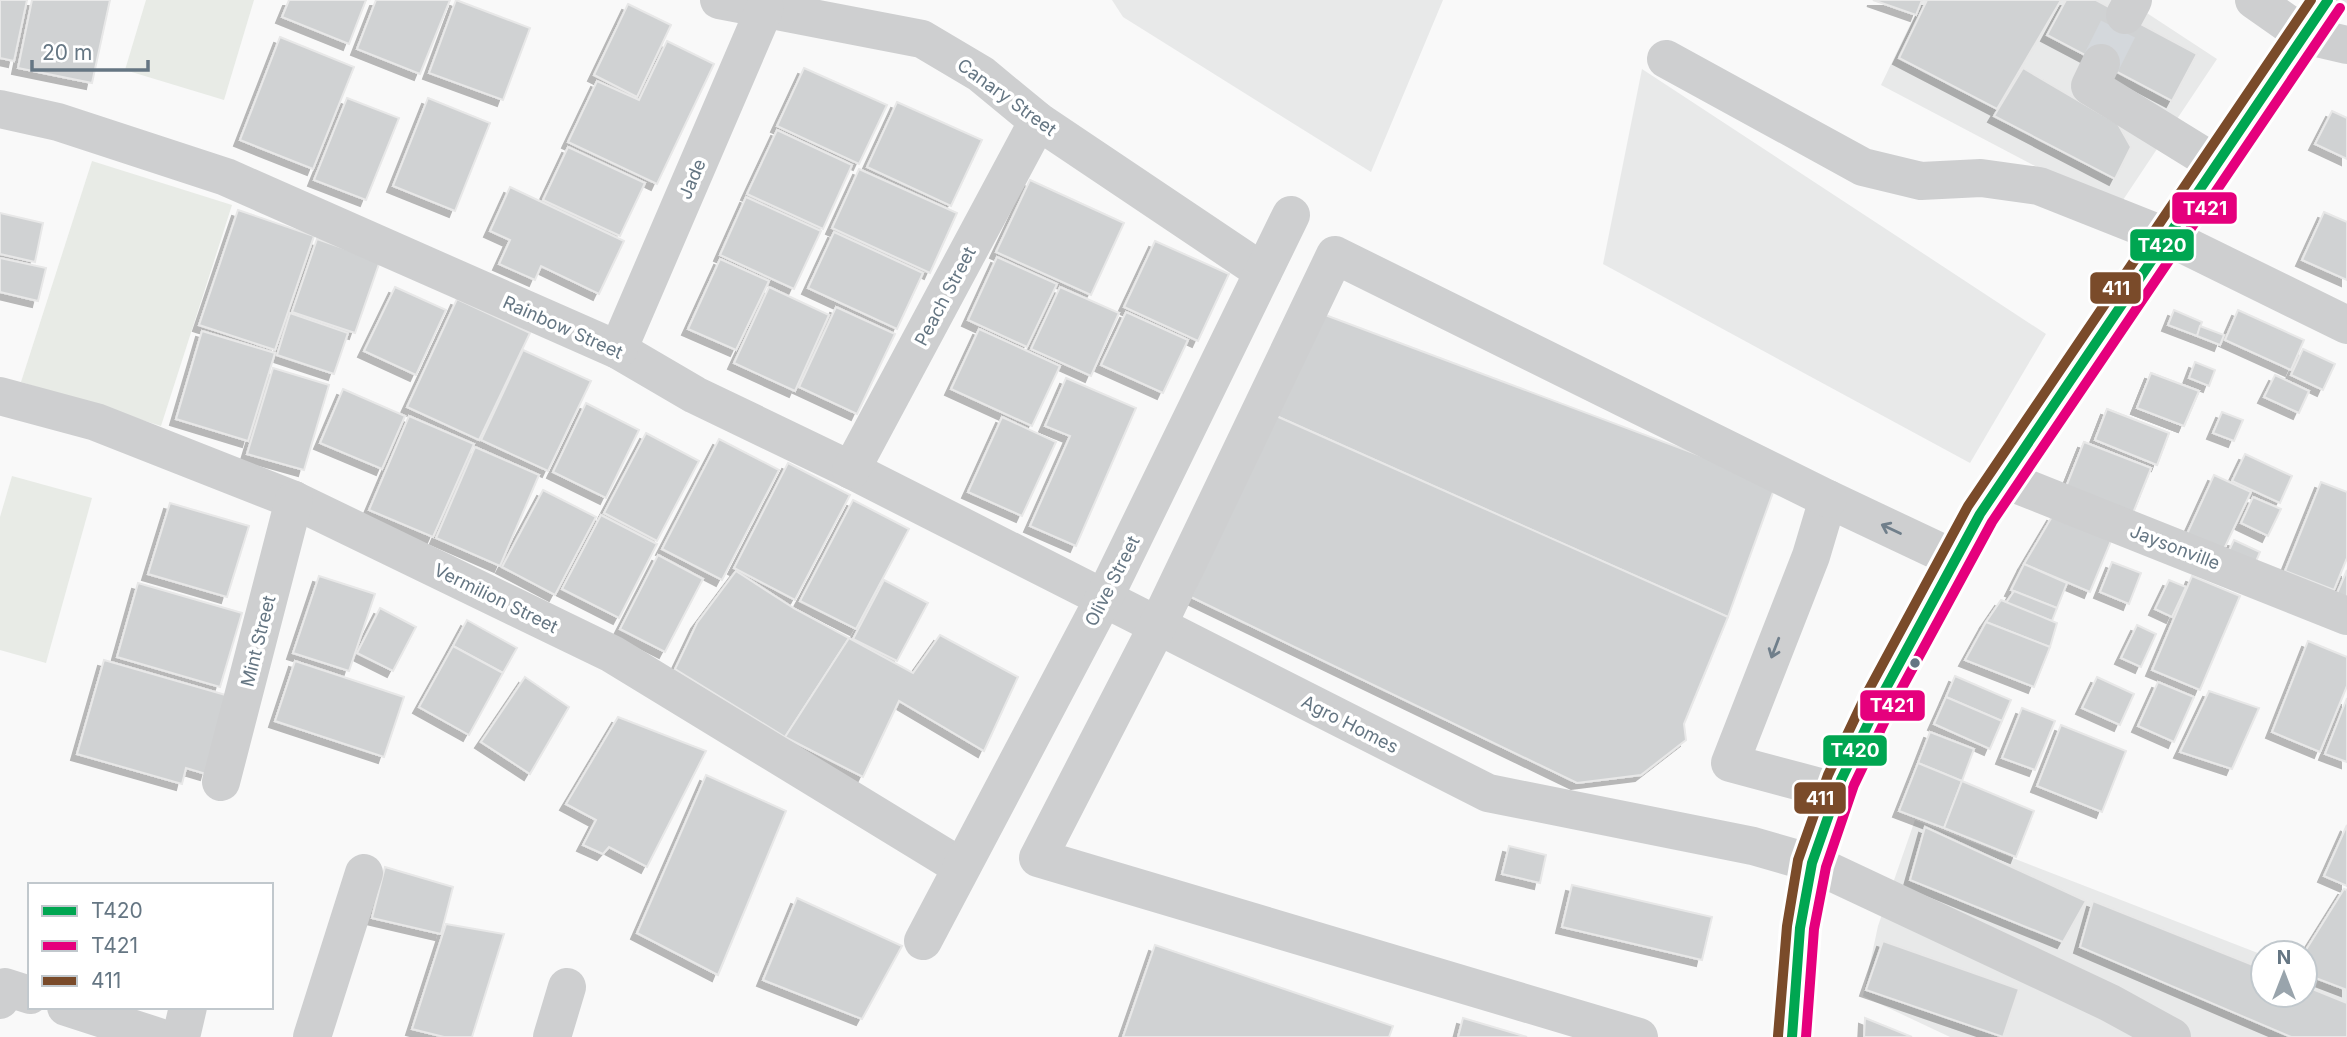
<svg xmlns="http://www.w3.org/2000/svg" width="2347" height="1037" viewBox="0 0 2347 1037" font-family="Inter,sans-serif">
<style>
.built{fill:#e8e9e9}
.green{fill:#e8ebe6}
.building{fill:#d0d2d3;stroke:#e8e8e8;stroke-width:2;filter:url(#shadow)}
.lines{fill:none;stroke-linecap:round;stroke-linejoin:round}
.minor-tunnel{stroke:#d4d8dc;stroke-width:38;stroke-dasharray:38 19;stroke-linecap:butt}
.minor{stroke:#cecfd0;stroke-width:38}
.highway{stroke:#e1e2e2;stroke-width:38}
.bus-1-casing{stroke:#fff;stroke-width:16}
.bus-2-casing{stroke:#fff;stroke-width:16}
.bus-3-casing{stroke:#fff;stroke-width:16}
.bus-1{stroke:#00a651;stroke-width:10}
.bus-2{stroke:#e5007d;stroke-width:10}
.bus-3{stroke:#7a4b2a;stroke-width:10}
.oneway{stroke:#707f8b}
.bus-dot{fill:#657683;stroke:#fff;stroke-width:2.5}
.labels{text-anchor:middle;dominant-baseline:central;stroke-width:7;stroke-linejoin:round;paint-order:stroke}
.street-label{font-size:18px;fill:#657683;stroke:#fff}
.line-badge{stroke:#fff;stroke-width:2.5}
.badge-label{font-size:19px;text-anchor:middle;font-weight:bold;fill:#fff}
</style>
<defs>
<filter id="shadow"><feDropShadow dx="-6" dy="6" stdDeviation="0" flood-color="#0004"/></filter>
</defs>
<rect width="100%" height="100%" fill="#f9f9f9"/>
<g class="built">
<path d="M1112 0H1443L1371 172 1123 17Z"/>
<path d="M1922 0H2127L2217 59 2117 209 1881 85Z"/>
<path d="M1642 69 2046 334 1970 463 1603 264Z"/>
<path d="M1915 820 2263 955V995H2305V972L2347 988V1037H1950L1863 996 1878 926Z"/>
</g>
<g class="green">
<path d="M146 0H254L224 100 125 70Z"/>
<path d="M92 161 232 205 161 426 21 382Z"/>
<path d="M12 476 92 498 46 663 0 650V517Z"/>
</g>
<g class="building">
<path d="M0 0H27L14 61 0 58Z"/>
<path d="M32 0H110L92 83 18 68Z"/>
<path d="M289 0H366L349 44 282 17Z"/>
<path d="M376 0H450L420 74 357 49Z"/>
<path d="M456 0 530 28 503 100 429 73Z"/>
<path d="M1873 0H1922L1916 15Z"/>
<path d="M1927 0H2061L1997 109 1899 58Z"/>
<path d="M2066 0H2096L2197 54 2172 101 2047 35Z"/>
<path d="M628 4 671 25 637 97 594 75Z"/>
<path d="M280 37 354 67 313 169 240 140Z"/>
<path d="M667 41 714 64 657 184 568 142 597 81 639 100Z"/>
<path d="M804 68 887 105 859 164 777 126Z"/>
<path d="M2023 68 2118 124 2131 147 2115 179 1994 116Z"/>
<path d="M347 98 399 118 366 200 314 180Z"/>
<path d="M428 98 490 123 455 211 393 186Z"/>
<path d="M897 102 982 140 951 206 867 167Z"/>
<path d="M2332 111 2347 118V159L2315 144Z"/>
<path d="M777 130 852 165 823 229 747 194Z"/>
<path d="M568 147 645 183 620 236 543 200Z"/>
<path d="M859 169 957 213 930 273 832 228Z"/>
<path d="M1030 180 1124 223 1091 295 996 252Z"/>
<path d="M510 187 624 241 599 294 541 266 535 280 499 264 510 240 490 231Z"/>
<path d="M746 197 821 231 794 289 720 255Z"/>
<path d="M238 210 314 236 275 350 199 325Z"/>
<path d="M2324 212 2347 222V280L2302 260Z"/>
<path d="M0 213 43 223 35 262 0 254Z"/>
<path d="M834 232 923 273 897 329 808 288Z"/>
<path d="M317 239 380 261 355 333 292 312Z"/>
<path d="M1155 241 1229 274 1198 341 1124 307Z"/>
<path d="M997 257 1057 284 1027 347 968 320Z"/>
<path d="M0 258 46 268 38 301 0 292Z"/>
<path d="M720 259 769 281 736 350 688 329Z"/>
<path d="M395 287 446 310 416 375 364 351Z"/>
<path d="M769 287 829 315 795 391 734 363Z"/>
<path d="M1060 287 1119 313 1091 376 1031 349Z"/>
<path d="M457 299 530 333 479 440 407 407Z"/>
<path d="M836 307 895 334 857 414 799 387Z"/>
<path d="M1312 310 1776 484 1728 617 1274 415Z"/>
<path d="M2174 310 2202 322 2197 336 2168 325Z"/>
<path d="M2238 310 2304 340 2291 370 2225 340Z"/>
<path d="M1126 312 1188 340 1163 393 1101 365Z"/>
<path d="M290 313 348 333 334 374 277 355Z"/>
<path d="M2200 326 2224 335 2220 345 2197 336Z"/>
<path d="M979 329 1060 366 1032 426 951 389Z"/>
<path d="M202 331 275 353 248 441 176 419Z"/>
<path d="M2303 349 2335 364 2323 390 2291 375Z"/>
<path d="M523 350 591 381 548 471 481 440Z"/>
<path d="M2195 362 2215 370 2209 386 2189 378Z"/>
<path d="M273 368 329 385 304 470 247 454Z"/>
<path d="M2151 373 2199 391 2184 426 2137 408Z"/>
<path d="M2151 373 2199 391 2184 426 2137 408Z"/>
<path d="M2275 375 2309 391 2299 413 2264 397Z"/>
<path d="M1066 378 1136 408 1076 546 1030 526 1070 436 1045 426Z"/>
<path d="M343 389 405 416 382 469 320 443Z"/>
<path d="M586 403 639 430 606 498 553 472Z"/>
<path d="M2107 409 2169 433 2157 465 2095 440Z"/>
<path d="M2107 409 2169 433 2157 465 2095 440Z"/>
<path d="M2222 412 2243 420 2234 441 2213 433Z"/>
<path d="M1274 415 1728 617 1684 724 1686 740 1641 775 1577 783 1191 597Z"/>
<path d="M409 416 474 444 433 537 369 510Z"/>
<path d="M1002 417 1056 442 1022 516 968 492Z"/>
<path d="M646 433 699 461 657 541 604 513Z"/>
<path d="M719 439 779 470 722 580 662 549Z"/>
<path d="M2084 442 2151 468 2133 513 2066 487Z"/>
<path d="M2084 442 2151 468 2133 513 2066 487Z"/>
<path d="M475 447 539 475 500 566 436 538Z"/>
<path d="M2245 454 2292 476 2280 503 2232 481Z"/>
<path d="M788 463 850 495 795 600 734 568Z"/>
<path d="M2214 475 2251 492 2223 551 2187 534Z"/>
<path d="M2321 482 2347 492V558L2334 590 2285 571Z"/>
<path d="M543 490 596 517 555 595 502 567Z"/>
<path d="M2253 497 2281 509 2268 536 2241 523Z"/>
<path d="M853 500 909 529 856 629 800 601Z"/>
<path d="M170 503 249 526 227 597 148 574Z"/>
<path d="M601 515 657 544 619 618 562 589Z"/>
<path d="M2053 515 2111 541 2090 592 2024 564Z"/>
<path d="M2234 540 2260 552 2251 573 2224 561Z"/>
<path d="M658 555 703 579 665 652 620 629Z"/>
<path d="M2112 562 2141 573 2129 604 2100 592Z"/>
<path d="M2024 564 2067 583 2057 608 2011 590Z"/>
<path d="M2347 570V603L2335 598Z"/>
<path d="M736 571 795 609 849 638 785 737 675 669 697 623Z"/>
<path d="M319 576 375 594 349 671 293 653Z"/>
<path d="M2192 576 2240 596 2200 690 2152 670Z"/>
<path d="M884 580 928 603 897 661 853 639Z"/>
<path d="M2169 580 2186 587 2172 617 2155 609Z"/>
<path d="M138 583 242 613 220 687 117 657Z"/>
<path d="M2014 591 2057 608 2052 621 2006 603Z"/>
<path d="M2001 600 2057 623 2050 647 1986 622Z"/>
<path d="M380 608 416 627 393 671 357 653Z"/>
<path d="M467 620 517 648 503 673 453 646Z"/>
<path d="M1986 622 2050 647 2034 687 1965 660Z"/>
<path d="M2137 625 2156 634 2141 667 2121 658Z"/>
<path d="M940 635 1018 677 984 751 899 701 863 777 785 737 849 638 913 673Z"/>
<path d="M2308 641 2347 657V686L2320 752 2272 732Z"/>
<path d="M453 646 503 673 469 735 419 707Z"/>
<path d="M104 660 229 696 206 774 186 768 182 784 77 754Z"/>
<path d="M295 661 404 697 384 757 275 721Z"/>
<path d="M1955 676 2011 700 2002 721 1946 697Z"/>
<path d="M525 677 569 707 530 774 481 742Z"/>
<path d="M2097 677 2134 694 2120 725 2082 708Z"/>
<path d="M2158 682 2194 697 2174 742 2138 726Z"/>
<path d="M2209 691 2259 708 2232 769 2180 752Z"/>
<path d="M1946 697 2002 721 1990 749 1934 724Z"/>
<path d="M2347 698V762L2325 754Z"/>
<path d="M2022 708 2055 721 2035 770 2002 758Z"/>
<path d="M618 717 706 751 647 867 609 847 603 854 583 845 596 820 566 804Z"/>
<path d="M2061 725 2126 751 2102 812 2037 786Z"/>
<path d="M1930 732 1974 749 1962 781 1918 763Z"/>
<path d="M1918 763 1962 781 1944 828 1899 811Z"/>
<path d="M706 775 786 811 718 975 637 933Z"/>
<path d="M1962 781 2034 811 2016 857 1944 828Z"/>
<path d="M2347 825V886L2324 876Z"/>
<path d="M1925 827 2086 901 2063 942 1910 880Z"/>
<path d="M1509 846 1546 855 1540 883 1502 874Z"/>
<path d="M385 867 453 887 441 934 372 918Z"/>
<path d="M1572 885 1712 917 1702 960 1562 927Z"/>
<path d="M2344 889 2347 890V990L2305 974 2304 953Z"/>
<path d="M797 898 902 946 862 1019 763 980Z"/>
<path d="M2093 901 2263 969V995H2305V986L2347 1003V1037H2291L2080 947Z"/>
<path d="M446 924 504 934 472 1037H444L412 1029Z"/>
<path d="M1883 941 2019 989 2003 1037 1866 990Z"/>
<path d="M1155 945 1393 1026 1389 1037H1123Z"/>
<path d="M1463 1018 1527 1037H1458Z"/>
<path d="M1865 1018 1912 1037H1864Z"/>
</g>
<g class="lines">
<path class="minor-tunnel" d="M2101 63 2125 15"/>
<g class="minor">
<path d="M719 0 922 39 981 74 1038 121 1263 272"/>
<path d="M2254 0 2304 35 2347 45"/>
<path d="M2125 15 2133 0"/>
<path d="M1666 59 1863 167 1921 181 1981 178 2039 186 2170 238 2347 325"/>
<path d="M2101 63 2090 86 2218 165"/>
<path d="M0 109 58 122 226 177 618 350 695 395 851 470 1488 793 1753 846 1812 863 2110 1003 2172 1037"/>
<path d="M618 350 765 8"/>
<path d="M0 396 96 422 294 500 612 654 961 867"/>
<path d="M851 470 1038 121"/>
<path d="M2003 479 2347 616"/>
<path d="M221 782 294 500"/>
<path d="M1835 791 1730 763 1811 556 1828 499 1953 558"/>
<path d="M923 941 1104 598 1291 215"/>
<path d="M0 1000 5 987 30 995"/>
<path d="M66 1007 159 1037"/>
<path d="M181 1037 188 1007"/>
<path d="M312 1037 364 873"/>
<path d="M552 1037 567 987"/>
<path d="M1639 1037 1038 858 1157 627 1335 255 1828 499"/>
</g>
<path class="highway" d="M1792 1037C1797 980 1797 919 1812 863 1832 786 1869 719 1906 649 1930 603 1953 558 1980 514L2328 0"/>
<g class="bus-1-casing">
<path id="bus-1" d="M1792 1037 1800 928 1812 863 1841 780 1879 701 1980 514 2328 0"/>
</g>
<g class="bus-2-casing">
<path id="bus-2" d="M1806 1037 1814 929 1826 867 1854 785 1891 708 1992 522 2340 8"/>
</g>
<g class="bus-3-casing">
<path id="bus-3" d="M1778 1036 1787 926 1798 860 1828 775 1866 695 1968 506 2311 0"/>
</g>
<use href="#bus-1" class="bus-1"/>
<use href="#bus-2" class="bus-2"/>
<use href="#bus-3" class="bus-3"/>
</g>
<defs><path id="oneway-shaft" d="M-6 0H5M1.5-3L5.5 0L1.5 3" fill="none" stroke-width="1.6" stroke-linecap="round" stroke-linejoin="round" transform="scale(1.75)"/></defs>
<g class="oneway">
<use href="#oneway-shaft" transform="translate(1891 529) rotate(-155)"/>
<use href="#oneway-shaft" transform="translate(1775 648) rotate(111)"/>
</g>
<circle class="bus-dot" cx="1915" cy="663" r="6"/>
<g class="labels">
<g class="street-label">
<text transform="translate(1007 97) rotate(36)">Canary Street</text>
<text transform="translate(692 179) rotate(-67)">Jade</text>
<text transform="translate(945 296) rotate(-62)">Peach Street</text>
<text transform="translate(563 327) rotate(24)">Rainbow Street</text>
<text transform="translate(2175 547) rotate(21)">Jaysonville</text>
<text transform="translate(1112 581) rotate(-63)">Olive Street</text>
<text transform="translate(496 598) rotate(26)">Vermilion Street</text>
<text transform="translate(258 641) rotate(-76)">Mint Street</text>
<text transform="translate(1350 724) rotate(27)">Agro Homes</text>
</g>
</g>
<g class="line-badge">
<rect x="2171" y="191" width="67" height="34" rx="7" fill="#e5007d"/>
<rect x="2129" y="228" width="66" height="34" rx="7" fill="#00a651"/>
<rect x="2089" y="271" width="53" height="34" rx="7" fill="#7a4b2a"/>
<rect x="1859" y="689" width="67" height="33" rx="7" fill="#e5007d"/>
<rect x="1822" y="734" width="66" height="33" rx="7" fill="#00a651"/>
<rect x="1793" y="781" width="54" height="34" rx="7" fill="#7a4b2a"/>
</g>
<g class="badge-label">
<text x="2205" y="215">T421</text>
<text x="2162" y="252">T420</text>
<text x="2116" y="295">411</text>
<text x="1892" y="712">T421</text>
<text x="1855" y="757">T420</text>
<text x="1820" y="805">411</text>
</g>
<rect x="28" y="883" width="245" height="126" fill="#ffffff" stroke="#c1c8cd" stroke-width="2"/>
<rect x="42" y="906" width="35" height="10" fill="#00a651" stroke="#c1c8cd" stroke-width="2"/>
<text x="91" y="918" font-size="21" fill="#657683">T420</text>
<rect x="42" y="941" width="35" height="10" fill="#e5007d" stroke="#c1c8cd" stroke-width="2"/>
<text x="91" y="953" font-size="21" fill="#657683">T421</text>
<rect x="42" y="976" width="35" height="10" fill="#7a4b2a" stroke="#c1c8cd" stroke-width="2"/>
<text x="91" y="988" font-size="21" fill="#657683">411</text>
<g transform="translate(2284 974)"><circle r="33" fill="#ffffff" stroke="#c1c8cd" stroke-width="2"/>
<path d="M0-5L12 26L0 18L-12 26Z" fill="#99a4ac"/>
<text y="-10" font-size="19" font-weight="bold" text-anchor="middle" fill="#657683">N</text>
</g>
<path d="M32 60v10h116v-10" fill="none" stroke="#657683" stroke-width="3.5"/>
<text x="42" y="60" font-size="21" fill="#657683" stroke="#ffffff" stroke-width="5" paint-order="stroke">20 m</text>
</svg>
